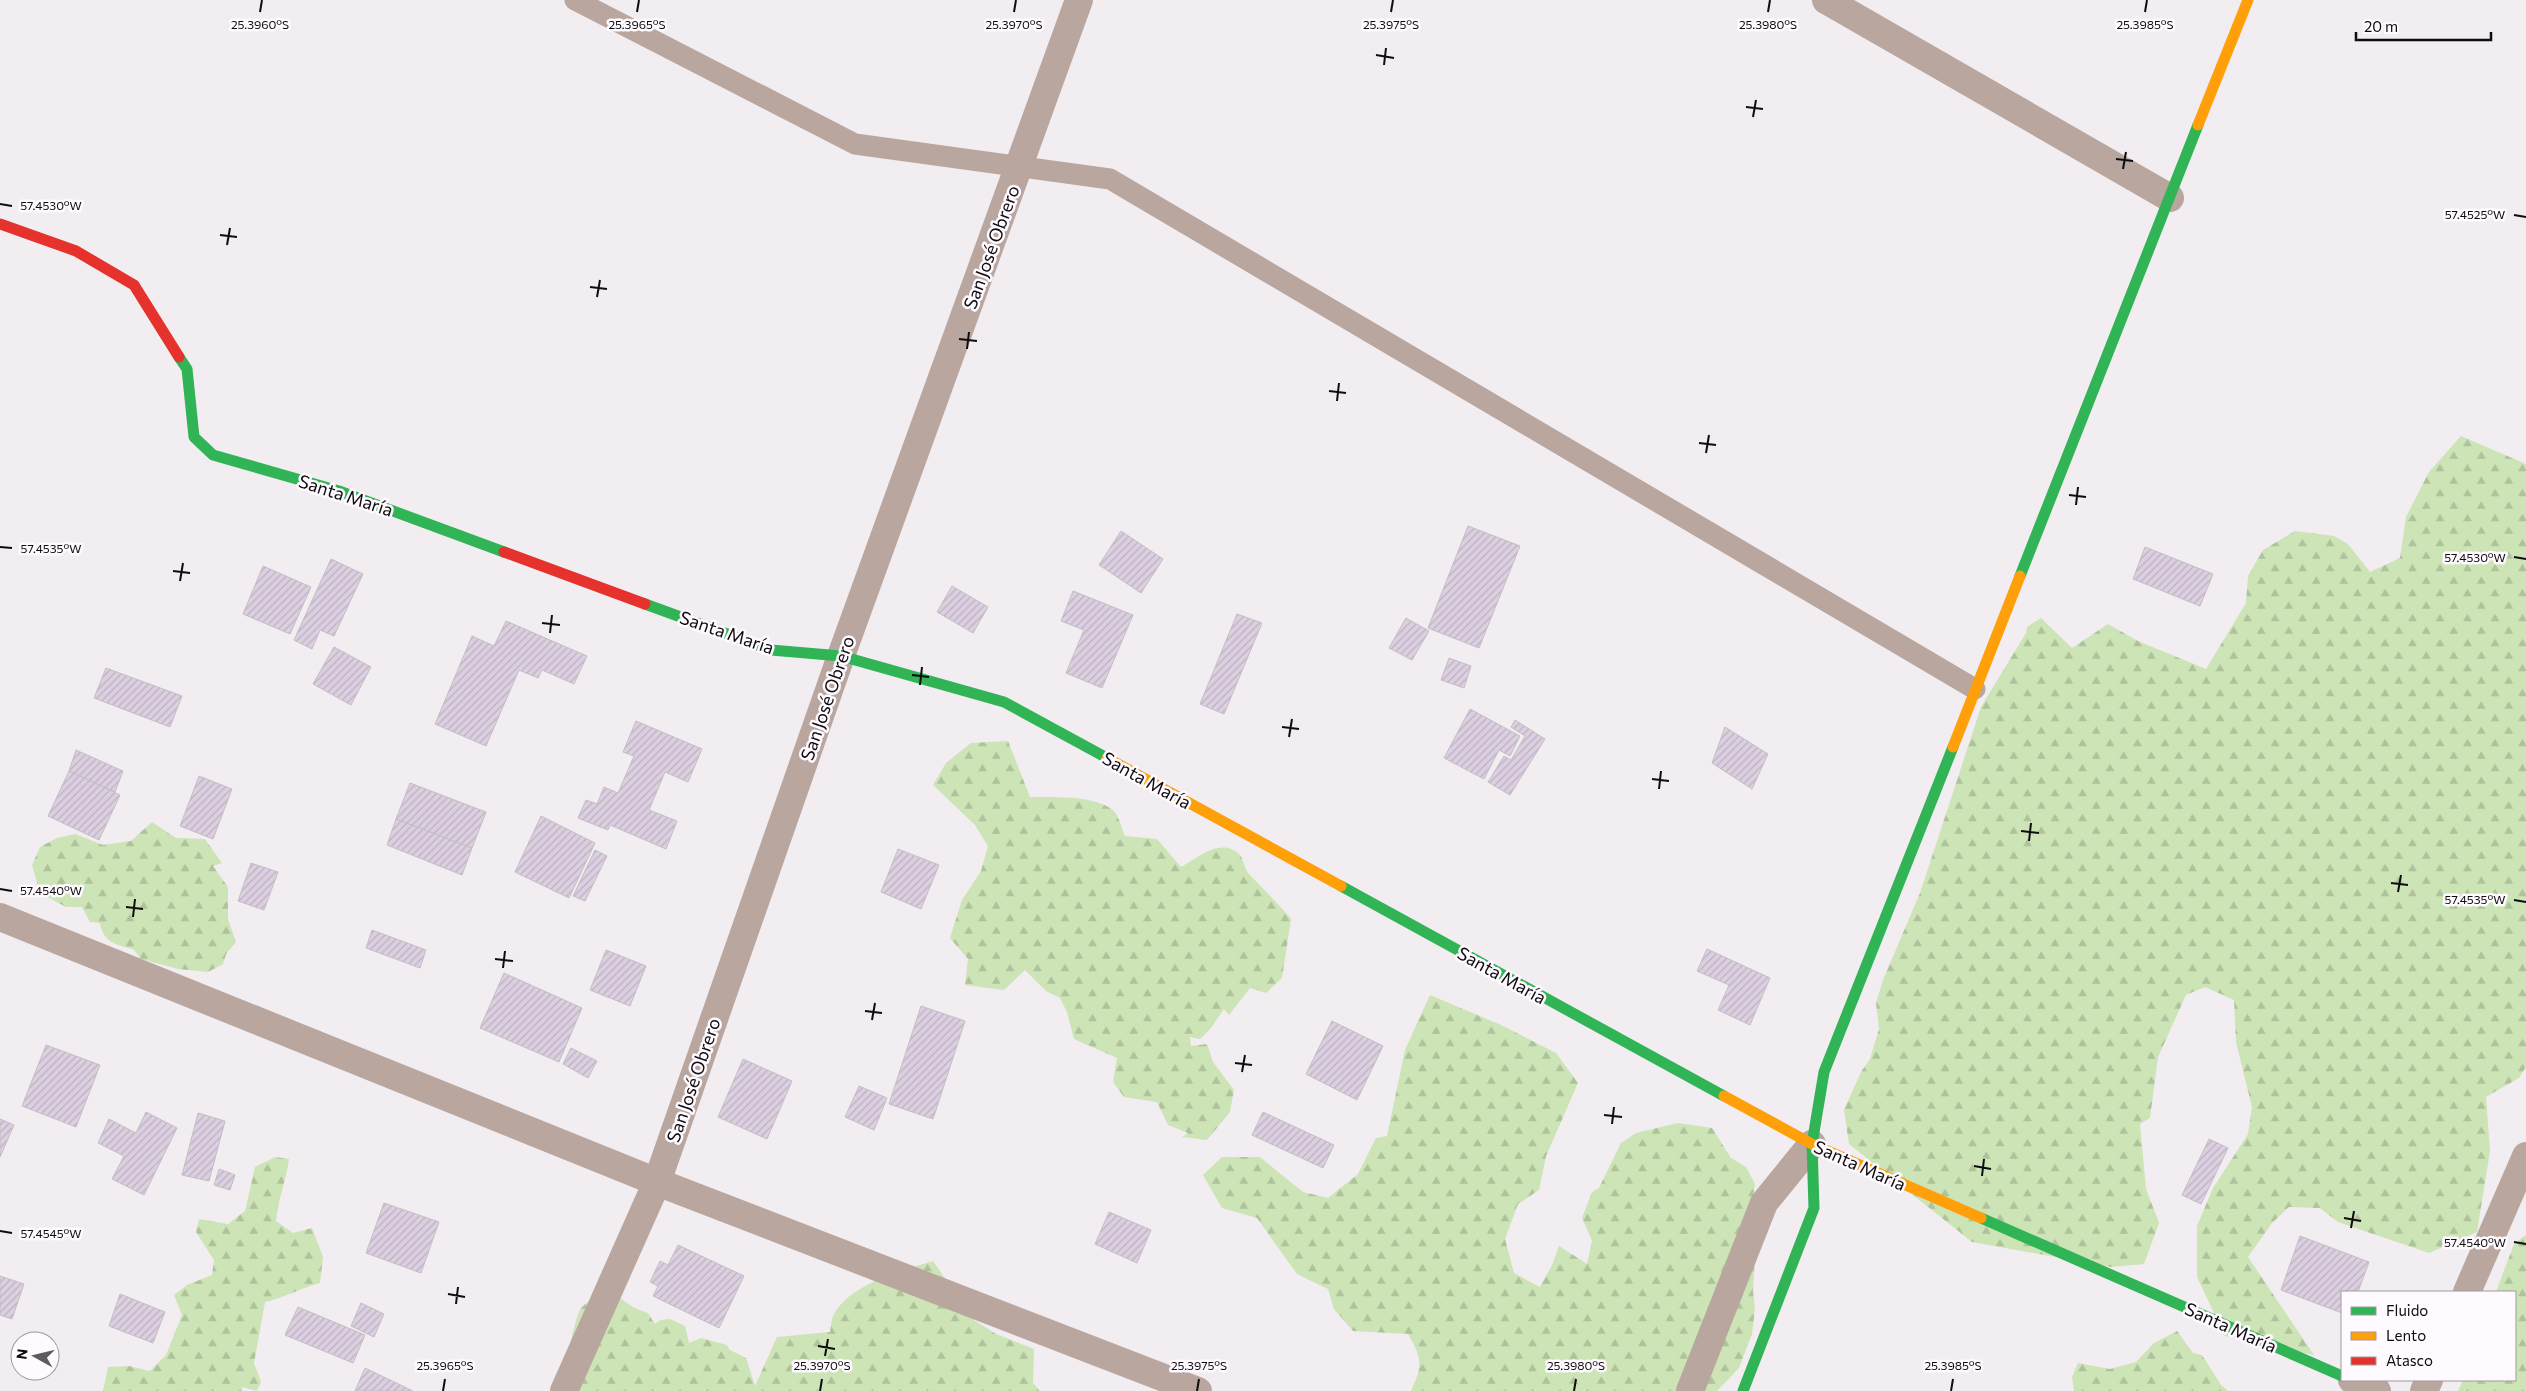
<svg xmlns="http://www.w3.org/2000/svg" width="2526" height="1391" viewBox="0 0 2526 1391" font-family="Commissioner,sans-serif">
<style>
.forest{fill:url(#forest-firs)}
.building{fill:url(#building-hatch);stroke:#c2bfc2}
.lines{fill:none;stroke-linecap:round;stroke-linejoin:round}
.lane{stroke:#b9a79f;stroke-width:21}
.street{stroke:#b9a79f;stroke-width:28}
.fast{stroke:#30b455;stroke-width:11}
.slow{stroke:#ff9f0a;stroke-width:11}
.jam{stroke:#e5322d;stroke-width:11}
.ticks{fill:none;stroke:#0e0c0e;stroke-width:2}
.labels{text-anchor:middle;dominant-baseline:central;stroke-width:5;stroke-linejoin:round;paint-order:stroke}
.street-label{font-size:18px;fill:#0e0c0e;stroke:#fefaff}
.ticks-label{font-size:12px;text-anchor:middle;fill:#0e0c0e;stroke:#fefaff;stroke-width:5;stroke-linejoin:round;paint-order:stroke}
</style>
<defs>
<pattern id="forest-firs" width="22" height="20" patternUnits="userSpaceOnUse" patternTransform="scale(1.25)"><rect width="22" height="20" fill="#cce4b6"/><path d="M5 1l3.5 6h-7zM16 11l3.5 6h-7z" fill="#aec29b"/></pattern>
<pattern id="building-hatch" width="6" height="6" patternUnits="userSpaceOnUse" patternTransform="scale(1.25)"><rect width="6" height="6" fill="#dccfe1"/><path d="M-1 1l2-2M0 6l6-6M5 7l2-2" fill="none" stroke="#bcb1c0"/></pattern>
</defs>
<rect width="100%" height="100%" fill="#f1edf1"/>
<g class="forest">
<path d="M2461 436 2526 464V1067L2519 1078 2486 1097 2490 1151 2477 1232 2429 1253 2338 1222 2320 1208 2289 1207 2272 1223 2248 1257 2314 1355 2225 1336 2197 1277V1226L2213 1188 2248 1134 2252 1107 2236 1042 2234 1000 2205 987 2186 995 2158 1057 2150 1118 2140 1124 2146 1189 2159 1223 2144 1264 2111 1267 1972 1242 1849 1144 1844 1110 1861 1072 1870 1059 1879 1029 1876 1003 1883 980 1920 893 1981 707 2026 633 2027 627 2041 618 2072 648 2108 624 2138 641 2206 669 2246 603 2248 576 2263 550 2295 531 2334 536 2348 544 2370 572 2400 558 2406 517 2429 472Z"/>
<path d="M1008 741 1030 797C1053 797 1096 795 1114 811 1119 817 1122 829 1125 836L1157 839 1181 867C1198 858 1220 837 1239 854 1244 859 1244 868 1249 874 1263 889 1278 903 1291 919L1282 978 1266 993 1250 988 1229 1015 1224 1009 1211 1028 1200 1039 1190 1037 1191 1046 1207 1044 1213 1062 1234 1090 1230 1112 1207 1140 1182 1137 1188 1133 1168 1125 1157 1102 1124 1097 1113 1082 1117 1058 1074 1039 1067 1012 1060 998 1046 991 1025 970 1004 990 965 985 968 959 950 938 962 900 981 871 988 846 975 825 933 785 946 763 971 743Z"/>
<path d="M152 822 176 838 205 839 222 863 213 866 228 887V919L236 942 226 954 223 964 208 972 178 969 141 959 133 949C116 945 103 942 100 923L90 922 82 907H66L40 893 32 865 40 847 57 838 75 834 103 845 131 841Z"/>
<path d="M1430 995 1501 1025 1556 1053 1578 1083 1546 1156 1539 1190 1518 1204 1505 1239 1514 1273 1540 1287 1552 1265 1559 1246 1587 1264 1592 1241 1582 1218 1592 1192 1599 1188 1621 1143 1636 1133 1678 1123 1712 1128 1731 1158 1746 1167 1755 1184 1749 1225 1755 1257 1753 1291 1755 1309 1752 1334 1739 1368 1717 1391H1411C1423 1365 1422 1358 1408 1334L1353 1331 1334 1309 1328 1289 1297 1274 1257 1218 1222 1208 1203 1175 1222 1157H1260L1303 1192 1328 1198 1358 1174 1376 1138 1387 1136 1405 1050Z"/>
<path d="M275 1157 289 1159C286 1181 278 1199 276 1221L293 1233 312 1228 323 1257 320 1283C300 1288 284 1298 265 1302L254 1363 261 1382 257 1391 242 1387V1391H103L108 1367 129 1366 150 1371 166 1355 182 1315 174 1295 187 1285 212 1275 214 1260 196 1232 199 1219 228 1224 245 1211 255 1167Z"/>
<path d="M2526 1235V1391H2458L2463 1380H2515V1292H2496L2514 1244Z"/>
<path d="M933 1261 974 1320 996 1334 1034 1349 1033 1383 1040 1391H561C565 1374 573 1318 582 1307 591 1298 603 1296 615 1294L634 1308 648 1313 655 1324 660 1320 670 1319 685 1326 689 1343 701 1338 727 1345 730 1350 746 1358 755 1386 777 1337 830 1332C831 1327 831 1321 833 1316 849 1284 901 1271 933 1261Z"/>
<path d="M2177 1331 2193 1353 2202 1355 2221 1385 2228 1391H2074L2072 1377 2078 1363 2110 1369 2136 1362 2154 1343Z"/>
</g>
<g class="building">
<path d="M1468 526 1520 546 1479 648 1428 628Z"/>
<path d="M1121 531 1163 559 1141 593 1099 565Z"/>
<path d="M2145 547 2213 574 2200 606 2133 579Z"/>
<path d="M331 559 363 574 334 636 320 630 312 649 294 640Z"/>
<path d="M263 566 311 587 290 634 243 614Z"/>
<path d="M952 586 988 607 973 633 937 612Z"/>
<path d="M1073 591 1133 615 1102 688 1066 673 1084 630 1061 621Z"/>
<path d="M1237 614 1262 623 1224 714 1200 704Z"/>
<path d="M1406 618 1429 631 1412 660 1389 648Z"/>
<path d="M506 621 587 656 574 684 542 670 538 678 519 670 486 746 435 724 472 636 494 646Z"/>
<path d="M334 647 371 667 351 705 313 684Z"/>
<path d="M1449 658 1471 666 1464 688 1441 680Z"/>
<path d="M106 668 182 696 170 727 94 698Z"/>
<path d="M1470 709 1520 736 1510 756 1499 750 1484 779 1444 758Z"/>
<path d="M1515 720 1545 739 1510 795 1488 782 1504 756 1511 760 1525 736 1511 727Z"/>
<path d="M636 721 702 749 688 782 665 772 649 810 677 821 666 849 610 825 608 830 578 818 586 800 597 804 604 787 618 793 634 756 623 752Z"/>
<path d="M1725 727 1768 754 1752 789 1712 763Z"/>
<path d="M76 750 123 771 115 792 69 771Z"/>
<path d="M69 771 120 795 99 840 48 816Z"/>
<path d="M199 776 232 789 213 839 180 826Z"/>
<path d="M410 783 486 812 472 848 396 819Z"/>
<path d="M541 816 595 843 569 898 515 872Z"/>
<path d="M396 819 472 848 462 875 387 845Z"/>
<path d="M898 849 939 865 921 909 881 892Z"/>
<path d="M595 850 607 856 585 901 573 896Z"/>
<path d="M251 863 278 872 264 910 238 901Z"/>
<path d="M372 930 426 950 420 968 366 948Z"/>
<path d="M1707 949 1770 978 1750 1025 1718 1010 1729 985 1697 971Z"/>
<path d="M606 950 646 966 630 1006 590 990Z"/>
<path d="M504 973 582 1008 559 1062 480 1028Z"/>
<path d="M921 1006 965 1021 933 1119 889 1104Z"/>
<path d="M1332 1021 1383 1046 1357 1100 1306 1074Z"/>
<path d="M46 1045 100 1065 76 1127 22 1106Z"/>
<path d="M571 1048 597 1061 588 1078 563 1064Z"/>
<path d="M743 1059 792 1081 767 1139 718 1117Z"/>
<path d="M859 1086 887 1098 874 1130 845 1117Z"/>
<path d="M146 1112 177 1128 144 1195 112 1179 124 1156 98 1143 109 1119 136 1133Z"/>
<path d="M1263 1112 1334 1145 1323 1168 1252 1135Z"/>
<path d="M198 1113 225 1121 209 1181 182 1175Z"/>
<path d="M0 1119 14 1125 0 1157Z"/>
<path d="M2209 1139 2228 1148 2201 1204 2182 1195Z"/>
<path d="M219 1169 235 1175 230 1190 214 1185Z"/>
<path d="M384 1203 439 1222 421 1273 366 1253Z"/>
<path d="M1109 1212 1151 1230 1137 1263 1095 1244Z"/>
<path d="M2300 1236 2369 1262 2358 1292H2342V1313L2281 1290Z"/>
<path d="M678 1245 744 1276 719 1328 653 1296 658 1286 650 1282 660 1261 668 1265Z"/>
<path d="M0 1276 24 1284 12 1319 0 1315Z"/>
<path d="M120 1294 165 1312 153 1343 109 1326Z"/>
<path d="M361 1303 384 1314 374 1337 351 1326Z"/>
<path d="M298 1307 365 1335 353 1363 285 1335Z"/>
<path d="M365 1368 413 1391H355Z"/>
</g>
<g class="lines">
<path class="lane" d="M575 0 855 144 1110 179 1975 689"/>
<g class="street">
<path d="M1826 0 2170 198"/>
<path d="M0 917 657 1182 1198 1391"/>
<path d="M2467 1292 2526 1156"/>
<path d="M2352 1380 2377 1391"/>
<path d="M564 1391 657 1182 841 656 1079 0"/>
<path d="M1690 1391 1764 1203 1812 1144"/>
<path d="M2424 1391 2429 1380"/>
</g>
<g class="fast">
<path d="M179 357 187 369 194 437 213 455 339 491 504 552"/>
<path d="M2020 576 2198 125"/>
<path d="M645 604 771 650 841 656 1004 702 1107 758"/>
<path d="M1341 886 1724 1096"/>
<path d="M1981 1218 2342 1376"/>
<path d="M1743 1391 1814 1208 1812 1144 1824 1072 1953 747"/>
</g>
<g class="slow">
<path d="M2198 125 2248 0"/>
<path d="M1953 747 2020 576"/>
<path d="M1107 758 1341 886"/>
<path d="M1724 1096 1812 1144 1981 1218"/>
</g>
<g class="jam">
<path d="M0 224 76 251 134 285 179 357"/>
<path d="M504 552 645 604"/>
</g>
</g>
<path class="ticks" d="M260 12 262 0M637 12 639 0M1014 12 1016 0M1391 12 1393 0M1768 12 1770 0M2145 12 2147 0M1376 55 1394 58M1384 65 1386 48M1746 107 1763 109M1753 117 1756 100M2116 159 2133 161M2123 169 2126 152M0 204 12 206M2514 215 2526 217M220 235 237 237M227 245 230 228M590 287 607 289M597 297 600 280M959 339 977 341M967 349 969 332M1329 391 1346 393M1337 401 1339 383M1699 443 1716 445M1706 453 1709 435M2069 495 2086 497M2076 505 2078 487M0 547 12 548M2514 557 2526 559M173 571 190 573M180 581 183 563M542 623 560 625M550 633 552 615M912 675 929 677M920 685 922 667M1282 727 1299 729M1289 737 1292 719M1652 779 1669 781M1659 789 1661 771M2021 831 2039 833M2029 841 2031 823M2391 883 2408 885M0 889 12 891M2398 892 2401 875M2514 900 2526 902M126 907 143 909M133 917 135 899M495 959 513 961M503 968 505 951M865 1011 882 1013M872 1020 875 1003M1235 1063 1252 1065M1242 1072 1245 1055M1604 1115 1622 1117M1612 1124 1614 1107M1974 1166 1991 1169M1982 1176 1984 1159M2344 1218 2361 1221M2351 1228 2354 1211M0 1231 12 1233M2514 1242 2526 1244M448 1294 465 1297M456 1304 458 1287M818 1346 835 1349M825 1356 828 1339M443 1391 445 1379M820 1391 822 1379M1197 1391 1199 1379M1574 1391 1576 1379M1951 1391 1953 1379"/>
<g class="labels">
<g class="street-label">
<text transform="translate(991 247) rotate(-70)">San José Obrero</text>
<text transform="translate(346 495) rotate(18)">Santa María</text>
<text transform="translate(727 632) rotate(19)">Santa María</text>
<text transform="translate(827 698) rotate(-71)">San José Obrero</text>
<text transform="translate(1147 780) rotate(29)">Santa María</text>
<text transform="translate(1502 975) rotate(29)">Santa María</text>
<text transform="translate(693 1080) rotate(-71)">San José Obrero</text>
<text transform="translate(1860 1165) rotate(24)">Santa María</text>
<text transform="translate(2231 1327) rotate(24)">Santa María</text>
</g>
</g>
<g class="ticks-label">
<text x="260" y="29">25.3960°S</text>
<text x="637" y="29">25.3965°S</text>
<text x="1014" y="29">25.3970°S</text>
<text x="1391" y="29">25.3975°S</text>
<text x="1768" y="29">25.3980°S</text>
<text x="2145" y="29">25.3985°S</text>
<text x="51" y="210">57.4530°W</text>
<text x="2475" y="219">57.4525°W</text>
<text x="51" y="553">57.4535°W</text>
<text x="2475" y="562">57.4530°W</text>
<text x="51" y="895">57.4540°W</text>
<text x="2475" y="904">57.4535°W</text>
<text x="51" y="1238">57.4545°W</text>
<text x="2475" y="1247">57.4540°W</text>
<text x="445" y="1370">25.3965°S</text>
<text x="822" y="1370">25.3970°S</text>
<text x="1199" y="1370">25.3975°S</text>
<text x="1576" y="1370">25.3980°S</text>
<text x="1953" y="1370">25.3985°S</text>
</g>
<rect x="2341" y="1291" width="175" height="90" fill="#fefaff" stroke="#9e9b9f"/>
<rect x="2351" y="1307" width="25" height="8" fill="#30b455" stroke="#9e9b9f"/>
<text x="2386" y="1316" font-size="15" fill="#0e0c0e">Fluido</text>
<rect x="2351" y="1332" width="25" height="8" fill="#ff9f0a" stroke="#9e9b9f"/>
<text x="2386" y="1341" font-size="15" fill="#0e0c0e">Lento</text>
<rect x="2351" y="1357" width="25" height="8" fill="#e5322d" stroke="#9e9b9f"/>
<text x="2386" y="1366" font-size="15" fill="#0e0c0e">Atasco</text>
<g transform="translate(35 1356) rotate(278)"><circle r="24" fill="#fefaff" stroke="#9e9b9f"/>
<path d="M0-4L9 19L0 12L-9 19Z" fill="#5d5b5d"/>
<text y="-8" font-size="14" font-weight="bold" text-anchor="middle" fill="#0e0c0e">N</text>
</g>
<path d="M2356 32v8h135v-8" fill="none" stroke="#0e0c0e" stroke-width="2.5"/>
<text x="2364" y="32" font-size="15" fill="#0e0c0e" stroke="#fefaff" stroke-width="4" paint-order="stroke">20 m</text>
</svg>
